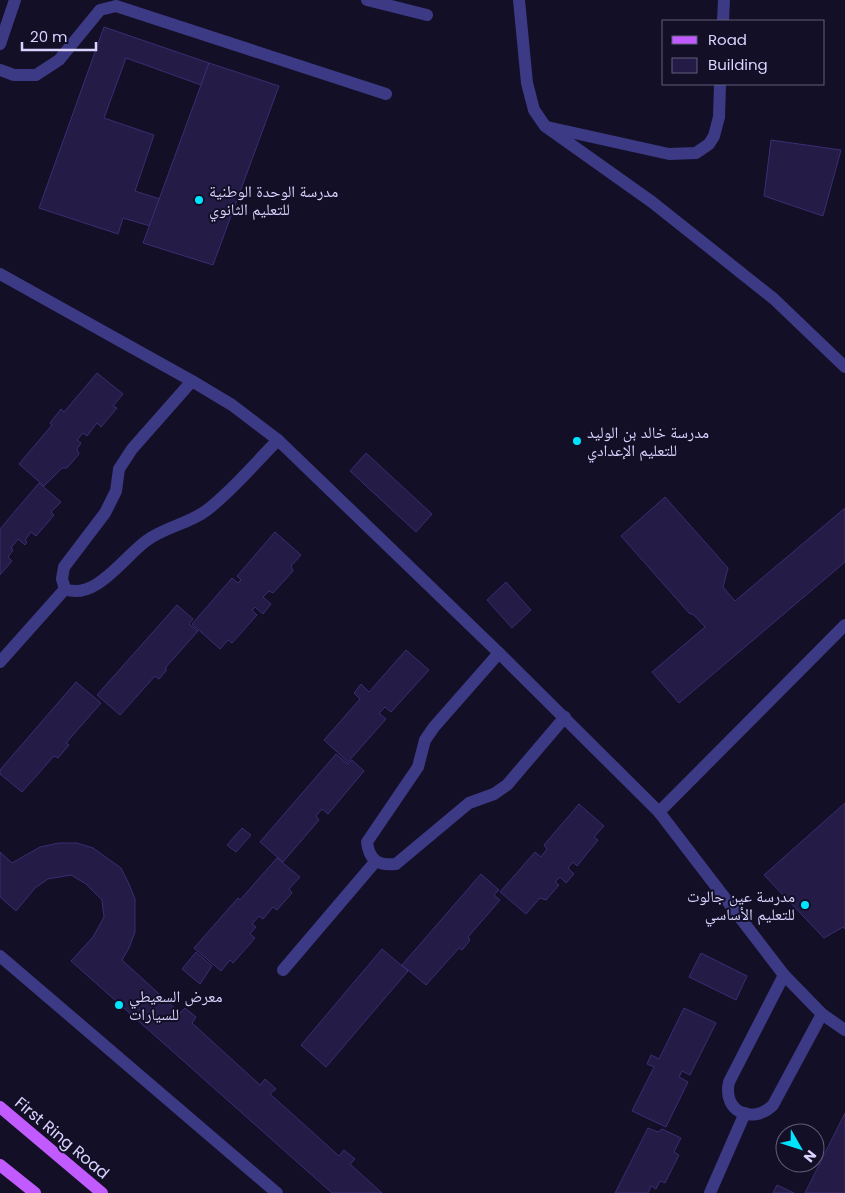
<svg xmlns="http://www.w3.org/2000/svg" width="845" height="1193" viewBox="0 0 845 1193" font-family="Poppins,'Noto Naskh Arabic',sans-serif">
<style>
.building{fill:#241b47;stroke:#3b2d73}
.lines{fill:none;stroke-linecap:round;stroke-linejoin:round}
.service{stroke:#3d3a85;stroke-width:12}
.minor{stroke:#3d3a85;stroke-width:12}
.primary{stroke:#c25bff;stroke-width:12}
.poi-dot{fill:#00e5ff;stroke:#130f26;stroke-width:2}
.labels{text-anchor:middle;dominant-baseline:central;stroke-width:4;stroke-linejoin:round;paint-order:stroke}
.poi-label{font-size:16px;fill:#d9d4ff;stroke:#130f26;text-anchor:start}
.street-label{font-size:16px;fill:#d9d4ff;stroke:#130f26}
</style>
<rect width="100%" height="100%" fill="#130f26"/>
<g class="building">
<path d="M104 27 209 63 201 85 126 58 104 118 154 135 135 191 160 199 150 226 123 218 118 234 39 208Z"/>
<path d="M209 63 279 86 213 265 143 243Z"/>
<path d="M771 140 841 150 823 216 764 196Z"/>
<path d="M97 373 123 394 113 406 117 408 101 427 97 423 87 436 83 433 77 440 81 443 77 449 79 454 67 468H62L44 486 19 464 52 425 50 423 61 409 64 412Z"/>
<path d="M366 453 432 514 416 532 350 471Z"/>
<path d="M39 483 61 502 51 512 54 515 36 536 31 532 25 540 27 542 25 545 18 539 11 548 13 550 8 557 12 561 0 575V529Z"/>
<path d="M665 497 728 568 723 587 735 601 845 508V562L679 703 652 672 705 627 694 615 689 613 621 536Z"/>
<path d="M275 532 301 555 291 566 293 571 273 593 269 591 263 597 271 604 263 614 255 607 252 610 257 615 232 643 228 640 220 649 192 624 232 578 238 583 241 580 237 576Z"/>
<path d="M506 582 531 610 512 628 487 600Z"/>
<path d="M177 605 193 619 189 624 198 631 166 667V671L159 679 155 676 120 715 97 695Z"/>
<path d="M406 650 429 670 391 712 385 707 379 713 386 719 348 762 324 740 360 699 354 693 361 684 369 692Z"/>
<path d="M76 682 101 703 66 743 69 745 58 758 54 756 22 792 0 774V770Z"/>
<path d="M336 754 348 764 352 760 364 771 328 814 322 809 316 816 319 820 283 862 260 842Z"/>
<path d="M845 803V929L843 927 824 938 764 875Z"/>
<path d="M579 804 604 826 594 837 598 840 577 866 573 862 568 868 574 874 566 883 560 877 555 882 559 885 546 900 540 898 526 914 500 892 535 852 541 857 547 849 544 845Z"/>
<path d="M242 828 251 835 236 852 227 845Z"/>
<path d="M59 843H77L93 848 121 868 129 884 135 899V932L129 948 122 960 180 1013 185 1008 196 1017 192 1023 260 1085 265 1079 276 1089 270 1094 339 1156 344 1150 355 1159 350 1164 382 1193H332L71 961 93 937 104 917 102 900 86 884 71 875 48 879 35 888 16 911 0 897V852L12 863 40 847Z"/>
<path d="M277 858 300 877 289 889 292 893 277 910 273 907 263 919 259 916 252 924 256 927 250 934 255 938 233 963 230 960 221 971 194 948 238 898 240 900Z"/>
<path d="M481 874 499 890 494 895 500 900 468 937 470 940 462 950 459 948 426 985 402 965Z"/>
<path d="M382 949 408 971 326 1067 301 1045Z"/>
<path d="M196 952 212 966 200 984 182 969Z"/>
<path d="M701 953 747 976 736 1000 689 977Z"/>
<path d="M684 1008 716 1023 690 1075 682 1071 679 1077 688 1082 666 1127 632 1111 654 1067 647 1064 651 1055 659 1059Z"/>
<path d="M845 1113V1193H805Z"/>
<path d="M648 1128 658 1132 662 1129 681 1138 674 1152 679 1155 665 1183 660 1181 656 1189 651 1186 648 1193H615Z"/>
<path d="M777 1185 794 1193H773Z"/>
</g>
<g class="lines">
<g class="service">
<path d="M723 21 724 0"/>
<path d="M0 70 14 75H36L59 60 100 10 116 6 386 94"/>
<path d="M547 127 669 154 696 153 709 144 714 136 719 117 720 84"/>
<path d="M192 381 132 449 119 469 116 491 105 513 64 567 62 579 65 589C95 601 123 558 146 541 164 527 189 524 207 510 233 490 255 463 278 440"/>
<path d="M499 653 434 727 425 740 418 767 367 842C369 860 378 866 396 864L469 803 494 794 507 785 565 717"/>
<path d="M0 662 65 589"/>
<path d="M283 970 375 862"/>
<path d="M784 975 729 1082C722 1112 753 1125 773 1105L822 1014"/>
<path d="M710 1193 745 1113"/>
</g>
<g class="minor">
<path d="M367 0 427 15"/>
<path d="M519 0 527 83 534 110 545 126 652 202 774 299 845 367"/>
<path d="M0 44 15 0"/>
<path d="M0 274 192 381 232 405 278 440 499 653 659 812 784 975 822 1014 845 1030"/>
<path d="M659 812 845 625"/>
<path d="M0 956 277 1193"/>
</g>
<g class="primary">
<path d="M0 1107 102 1193"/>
<path d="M0 1165 35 1193"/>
</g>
</g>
<g class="poi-dot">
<circle cx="199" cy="200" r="5"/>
<circle cx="577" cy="441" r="5"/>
<circle cx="805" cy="905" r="5"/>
<circle cx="119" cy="1005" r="5"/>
</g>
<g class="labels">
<g class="poi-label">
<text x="209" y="191">مدرسة الوحدة الوطنية<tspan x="209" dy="18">للتعليم الثانوي</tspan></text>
<text x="587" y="432">مدرسة خالد بن الوليد<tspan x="587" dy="18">للتعليم الإعدادي</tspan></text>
<text x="795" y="896" text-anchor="end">مدرسة عين جالوت<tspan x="795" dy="18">للتعليم الأساسي</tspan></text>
<text x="129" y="996">معرض السعيطي<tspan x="129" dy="18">للسيارات</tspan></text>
</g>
<g class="street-label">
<text transform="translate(62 1138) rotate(40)">First Ring Road</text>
</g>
</g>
<rect x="662" y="20" width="162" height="65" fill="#130f26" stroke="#625e7d"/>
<rect x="672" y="36" width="25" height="8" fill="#c25bff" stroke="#625e7d"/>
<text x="708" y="45" font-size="15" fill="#d9d4ff">Road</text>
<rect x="672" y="58" width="25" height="15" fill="#241b47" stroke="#625e7d"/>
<text x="708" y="70" font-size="15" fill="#d9d4ff">Building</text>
<g transform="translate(800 1148) rotate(129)"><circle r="24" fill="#130f26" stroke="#625e7d"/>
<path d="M0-4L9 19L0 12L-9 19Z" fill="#00e5ff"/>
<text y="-8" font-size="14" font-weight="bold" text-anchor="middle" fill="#d9d4ff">N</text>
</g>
<path d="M22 42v8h74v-8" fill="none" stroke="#d9d4ff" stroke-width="2.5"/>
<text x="30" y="42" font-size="15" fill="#d9d4ff" stroke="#130f26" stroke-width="4" paint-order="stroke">20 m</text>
</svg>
